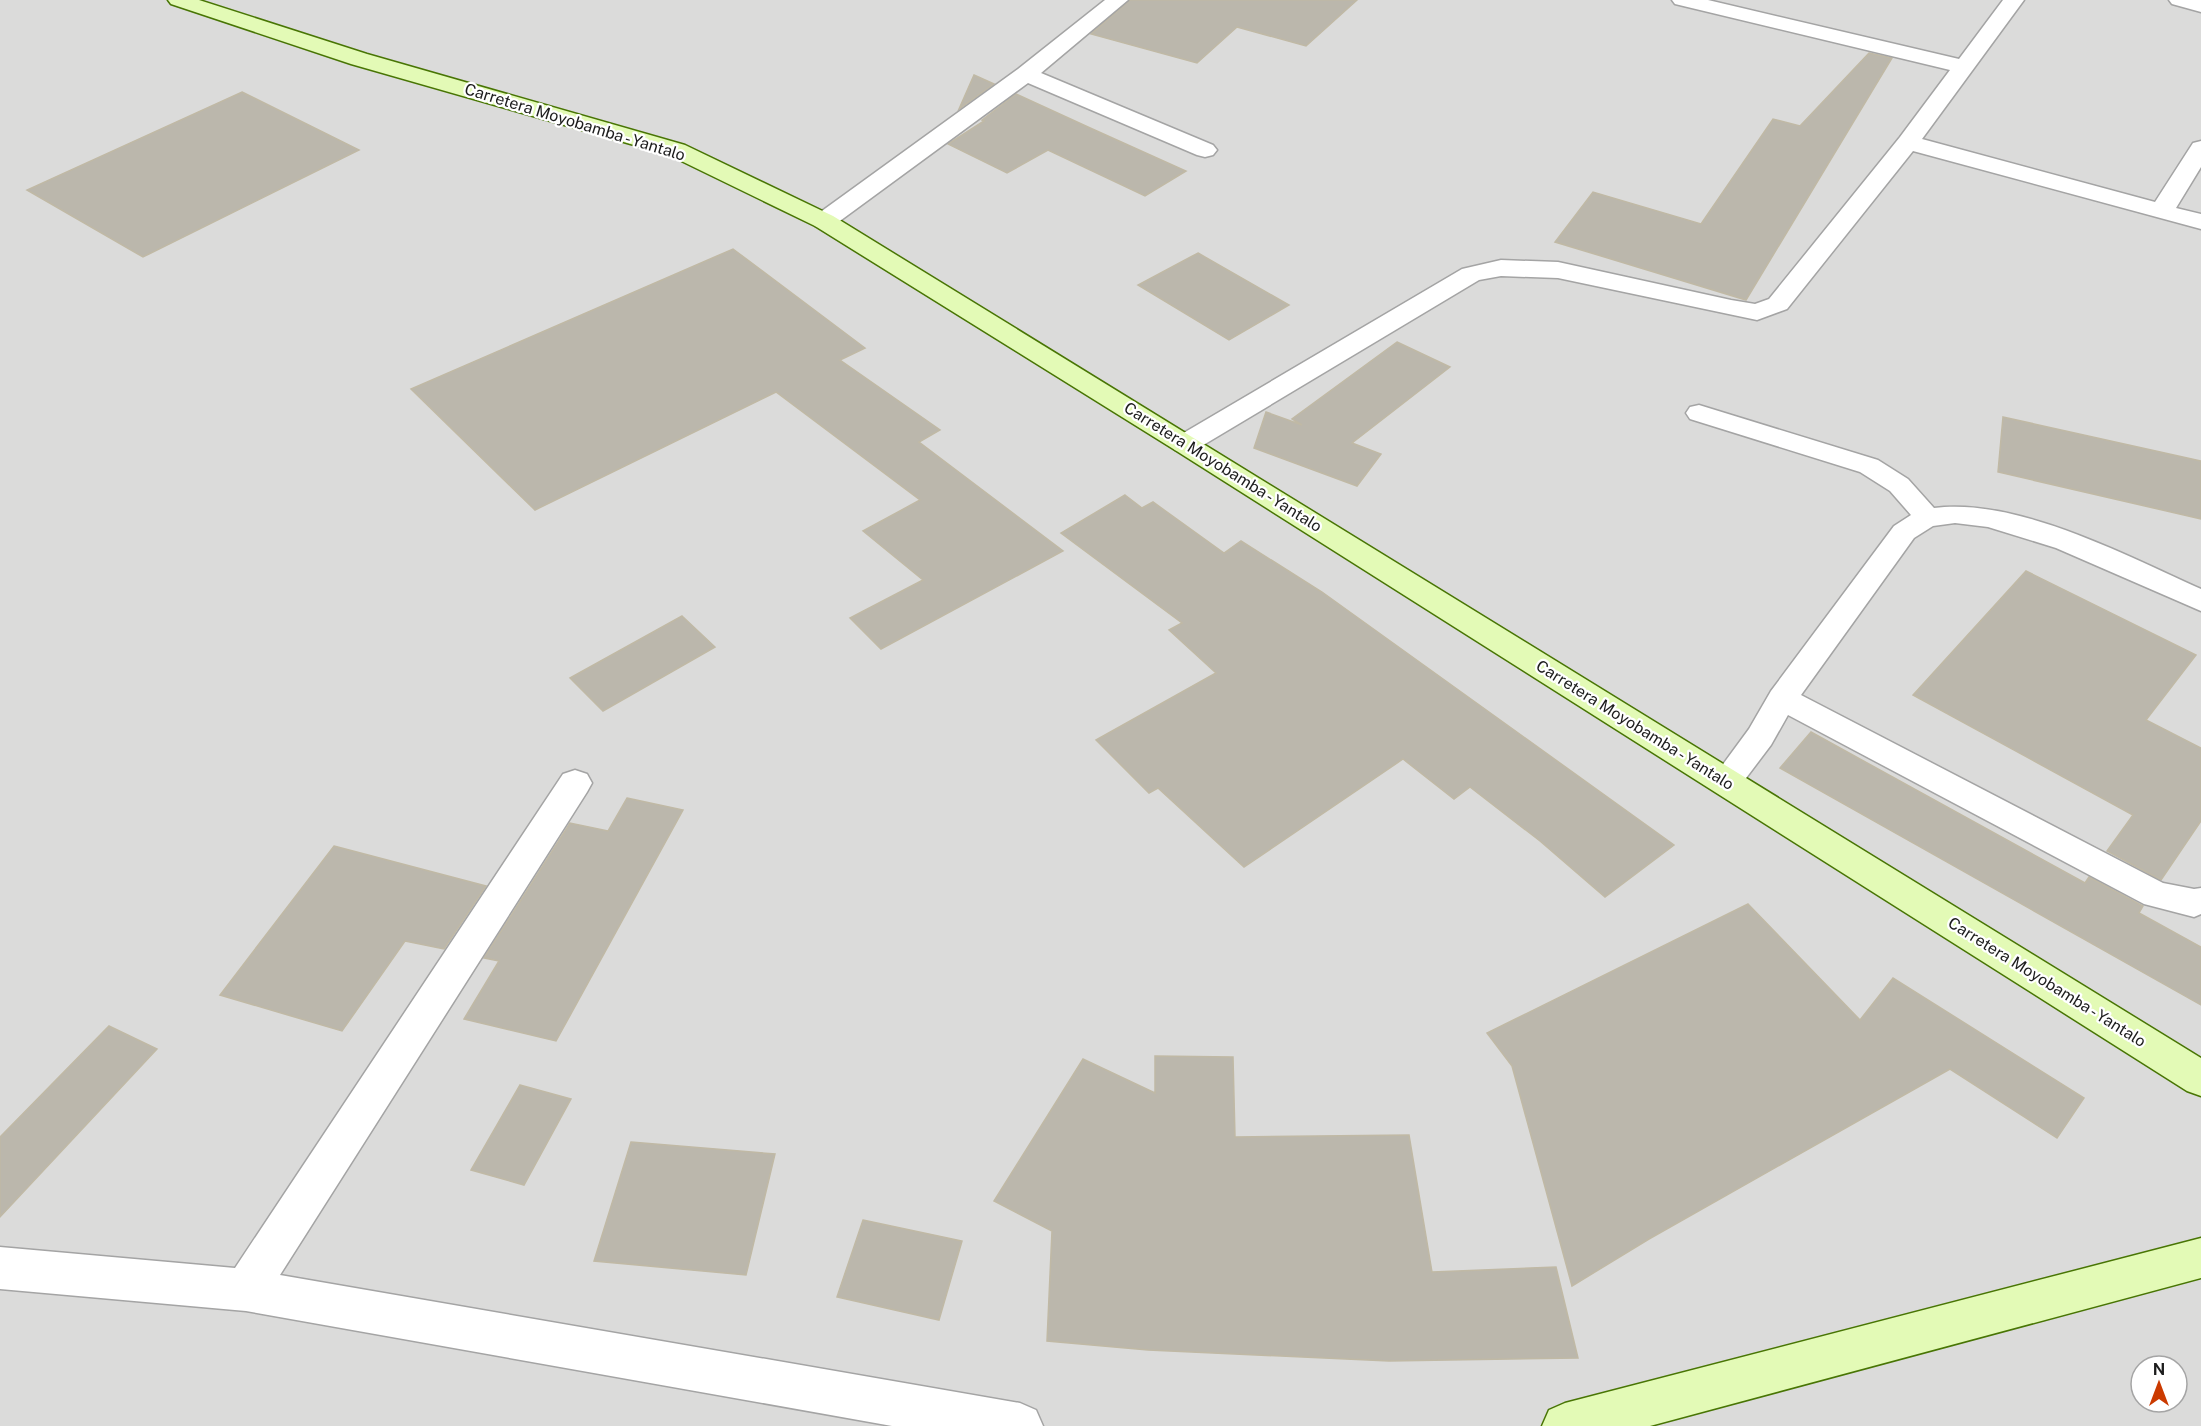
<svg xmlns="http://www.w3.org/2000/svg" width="2201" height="1426" viewBox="0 0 2201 1426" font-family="'Public Sans',sans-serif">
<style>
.residential{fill:#dbdbda;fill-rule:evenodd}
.building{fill:#bbb7ac;stroke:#c0b9a5;stroke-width:1.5}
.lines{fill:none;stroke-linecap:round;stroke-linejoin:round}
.lane-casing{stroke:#a4a4a4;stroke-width:3}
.street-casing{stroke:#a4a4a4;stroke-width:3}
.secondary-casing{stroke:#487504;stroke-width:3}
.lane{fill:#fff;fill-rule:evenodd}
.street{fill:#fff;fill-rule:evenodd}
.secondary{fill:#e3fab6;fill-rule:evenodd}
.labels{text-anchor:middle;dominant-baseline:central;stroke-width:4.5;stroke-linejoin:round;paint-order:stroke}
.street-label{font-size:16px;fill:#1d1d1d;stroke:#fff}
</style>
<rect width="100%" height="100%" fill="#efeee3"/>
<path class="residential" d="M0 0H2201V1426H0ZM2141 1366H2177V1402H2141Z"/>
<g class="building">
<path d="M1130 0H1357L1306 46 1237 27 1197 63 1091 34Z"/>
<path d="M1869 53 1892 58 1746 300 1555 242 1593 192 1701 224 1773 119 1800 126Z"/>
<path d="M974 75 994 84 959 109Z"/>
<path d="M242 92 359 150 143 257 27 190Z"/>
<path d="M1016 94 1088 127 1186 171 1145 196 1048 150 1007 173 948 144 984 121 982 120Z"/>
<path d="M733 249 865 348 840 360 940 430 919 442 1063 551 881 649 850 618 923 580 863 531 920 500 776 392 535 510 411 389Z"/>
<path d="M1198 253 1289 305 1229 340 1138 285Z"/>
<path d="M1397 342 1450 367 1352 443 1381 454 1357 486 1254 448 1266 412 1302 425 1292 419Z"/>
<path d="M2003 417 2201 461V519L1998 472Z"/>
<path d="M1125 495 1142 508 1153 502 1224 553 1241 541 1322 592 1674 845 1605 897 1540 841 1470 787 1454 799 1403 759 1244 867 1158 788 1149 793 1096 740 1216 673 1169 630 1182 623 1061 533Z"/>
<path d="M2026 571 2196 655 2146 720 2201 748V821L2161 880 2107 851 2133 815 1913 695Z"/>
<path d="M682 616 715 647 603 711 570 678Z"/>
<path d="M1811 732 2085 883 2089 877 2143 906 2139 913 2201 947V1005L1780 768Z"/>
<path d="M627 798 683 810 556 1041 464 1019 499 961 484 958 570 823 608 831Z"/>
<path d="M334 846 486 886 444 949 405 941 342 1031 220 995Z"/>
<path d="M1748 904 1860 1020 1893 978 2084 1098 2057 1138 1950 1069 1649 1239 1572 1286 1512 1066 1487 1033Z"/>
<path d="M109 1026 157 1049 0 1217V1137Z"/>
<path d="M1155 1056 1233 1057 1235 1137 1409 1135 1432 1272 1556 1267 1578 1358 1389 1361 1148 1350 1047 1341 1052 1231 994 1201 1083 1059 1155 1093Z"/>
<path d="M520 1085 571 1099 524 1185 471 1170Z"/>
<path d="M631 1142 775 1154 746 1275 594 1261Z"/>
<path d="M863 1220 962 1241 939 1320 837 1297Z"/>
</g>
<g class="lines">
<g class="lane-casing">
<path id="lane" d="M1699 405 1878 460 1908 479 1934 508C2016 497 2127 556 2201 589V611L2056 548 1988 527 1955 523 1933 526 1914 538 1801 695 2163 883 2194 889 2201 888V914L2194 917 2144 904 1788 715 1771 745 1737 790 1726 794 1715 790 1710 782 1749 729 1771 691 1894 526 1911 515 1890 491 1860 472 1690 419 1686 413 1690 407Z"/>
</g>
<g class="street-casing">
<g id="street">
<path d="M1105 0H1128L1041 73 1213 145 1217 150 1213 155 1205 157 1197 155 1028 83 833 226 824 228 815 226 812 221 815 216 1018 69Z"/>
<path d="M1672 0H1708L1959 59 2003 0H2024L1922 139 2155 202 2193 143 2201 141V167L2176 208 2201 214V229L1913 151 1787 309 1757 320 1558 278 1501 276 1479 280 1195 450 1185 453 1175 450 1171 444 1175 438 1462 269 1501 260 1558 262 1731 300 1755 304 1769 299 1900 137 1950 70 1675 4Z"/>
<path d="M2169 0H2201V12L2172 4Z"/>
<path d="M575 770 587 774 592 783 587 792 280 1275 1020 1403 1036 1410 1043 1426H892L246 1311 0 1289V1247L235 1268 563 774Z"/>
</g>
</g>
<g class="secondary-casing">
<g id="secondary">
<path d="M168 0H199L367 54 685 145 833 216 2201 1058V1096L2187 1091 1175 450 815 226 669 155 351 64 171 4Z"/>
<path d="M2201 1238V1278L1650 1426H1542L1549 1410 1565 1403Z"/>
</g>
</g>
<use href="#lane" class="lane"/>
<use href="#street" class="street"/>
<use href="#secondary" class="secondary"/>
</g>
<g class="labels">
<g class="street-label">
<text transform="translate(575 122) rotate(17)">Carretera Moyobamba - Yantalo</text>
<text transform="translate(1223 467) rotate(32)">Carretera Moyobamba - Yantalo</text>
<text transform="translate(1635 725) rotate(32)">Carretera Moyobamba - Yantalo</text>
<text transform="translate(2047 982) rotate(32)">Carretera Moyobamba - Yantalo</text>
</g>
</g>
<g transform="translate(2159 1384)"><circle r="28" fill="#ffffff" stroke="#a5a5a5" stroke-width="1.5"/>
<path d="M0-4.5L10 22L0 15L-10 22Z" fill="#cb3a00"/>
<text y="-9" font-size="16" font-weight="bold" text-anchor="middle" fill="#1d1d1d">N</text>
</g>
</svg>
